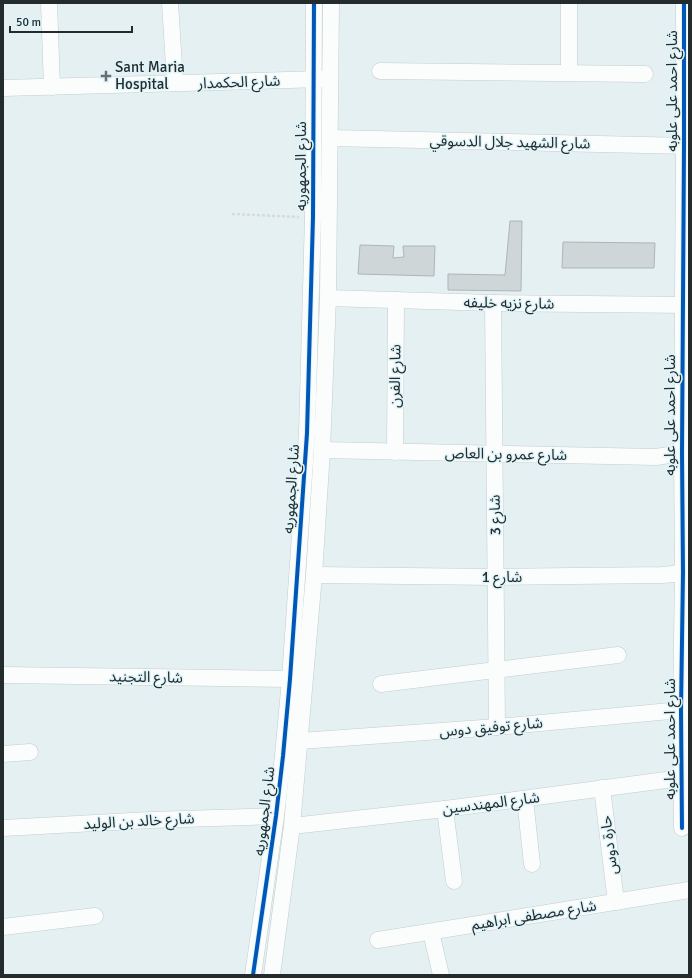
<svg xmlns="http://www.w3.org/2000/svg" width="692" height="978" viewBox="0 0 692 978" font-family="Signika,'Noto Sans Arabic',sans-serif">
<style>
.building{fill:#ced6d8;stroke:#adb5b8}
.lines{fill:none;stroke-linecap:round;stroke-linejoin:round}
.minor-casing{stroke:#c3ccce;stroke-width:17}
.path{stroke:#d7dbdb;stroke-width:2.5;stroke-dasharray:3 2;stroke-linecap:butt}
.minor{stroke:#fbfdfd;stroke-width:16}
.cycleway-casing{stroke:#dff4f9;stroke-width:6}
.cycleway{stroke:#0057b8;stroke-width:4}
.poi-dot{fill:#677072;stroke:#dff4f9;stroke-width:1.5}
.labels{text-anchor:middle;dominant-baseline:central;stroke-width:3;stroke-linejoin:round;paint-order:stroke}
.poi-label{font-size:15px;fill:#232b2d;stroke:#dff4f9;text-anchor:start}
.street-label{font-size:15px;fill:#232b2d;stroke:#dff4f9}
</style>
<rect width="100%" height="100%" fill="#e5f0f3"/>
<g class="building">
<path d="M510 221H522L521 291 448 290V274L505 275Z"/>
<path d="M563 242 655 243 654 268H562Z"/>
<path d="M360 245 394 246 393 258 404 257 403 246H435L434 276 358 274Z"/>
</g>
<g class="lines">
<g class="minor-casing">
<g id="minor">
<path d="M49 3 52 87"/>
<path d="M170 3 175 83"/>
<path d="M569 3V73"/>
<path d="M380 71 645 74"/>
<path d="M3 88 323 79"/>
<path d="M330 138 689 146"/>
<path d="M328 298 493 303 689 305"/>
<path d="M493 303 497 727"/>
<path d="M322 450 656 457 689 452"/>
<path d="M395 452 396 300"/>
<path d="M314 575 496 577 662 575 673 574 689 570"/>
<path d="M3 675 290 679"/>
<path d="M381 684 618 655"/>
<path d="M300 741 497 727 681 710"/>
<path d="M3 754 30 752"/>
<path d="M602 788 616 902"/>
<path d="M525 799 532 864"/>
<path d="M445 809 454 881"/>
<path d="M292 826 445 809 689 777"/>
<path d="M3 828 150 820 276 816"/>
<path d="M682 828 681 710 683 572 682 453 684 146V3"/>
<path d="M3 927 95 916"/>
<path d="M431 932 441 975"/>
<path d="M378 940 689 890"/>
<path d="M253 975 276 816 283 756 290 679 307 433 313 217 314 3"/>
<path d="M272 975 292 826 314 575 322 450 328 298 331 3"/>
</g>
</g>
<path class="path" d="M232 214 299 217"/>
<use href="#minor" class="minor"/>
<g class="cycleway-casing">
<g id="cycleway">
<path d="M682 828 681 710 683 572 682 453 684 146V3"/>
<path d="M253 975 276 816 283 756 290 679 307 433 313 217 314 3"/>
</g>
</g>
<use href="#cycleway" class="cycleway"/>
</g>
<path class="poi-dot" d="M104 70h4v4h4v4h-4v4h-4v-4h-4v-4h4z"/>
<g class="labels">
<g class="poi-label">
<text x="115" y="67">Sant Maria<tspan x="115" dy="17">Hospital</tspan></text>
</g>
<g class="street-label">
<text transform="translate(239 82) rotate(-2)">شارع الحكمدار</text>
<text transform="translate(672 91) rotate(-90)">شارع احمد على علوبه</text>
<text transform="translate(510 142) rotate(1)">شارع الشهيد جلال الدسوقي</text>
<text transform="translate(301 166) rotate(-90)">شارع الجمهوريه</text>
<text transform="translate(509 303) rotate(1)">شارع نزيه خليفه</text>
<text transform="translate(395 376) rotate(-89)">شارع الفرن</text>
<text transform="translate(670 415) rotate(-90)">شارع احمد على علوبه</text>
<text transform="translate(506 454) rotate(1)">شارع عمرو بن العاص</text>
<text transform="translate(291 489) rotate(-86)">شارع الجمهوريه</text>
<text transform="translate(495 515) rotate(-91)">شارع 3</text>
<text x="502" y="577">شارع 1</text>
<text transform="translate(146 677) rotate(1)">شارع التجنيد</text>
<text transform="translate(491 727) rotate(-5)">شارع توفيق دوس</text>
<text transform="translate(670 739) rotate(-90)">شارع احمد على علوبه</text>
<text transform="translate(491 803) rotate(-7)">شارع المهندسين</text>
<text transform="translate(264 811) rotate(-83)">شارع الجمهوريه</text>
<text transform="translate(139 821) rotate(-3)">شارع خالد بن الوليد</text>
<text transform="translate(609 845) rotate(-97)">حارة دوس</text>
<text transform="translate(534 915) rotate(-9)">شارع مصطفى ابراهيم</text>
</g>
</g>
<rect width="692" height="978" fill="none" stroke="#232b2d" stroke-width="8"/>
<path d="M10 26v6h122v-6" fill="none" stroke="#232b2d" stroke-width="2"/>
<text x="16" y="26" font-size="12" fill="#232b2d" stroke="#dff4f9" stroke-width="3" paint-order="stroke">50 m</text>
</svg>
